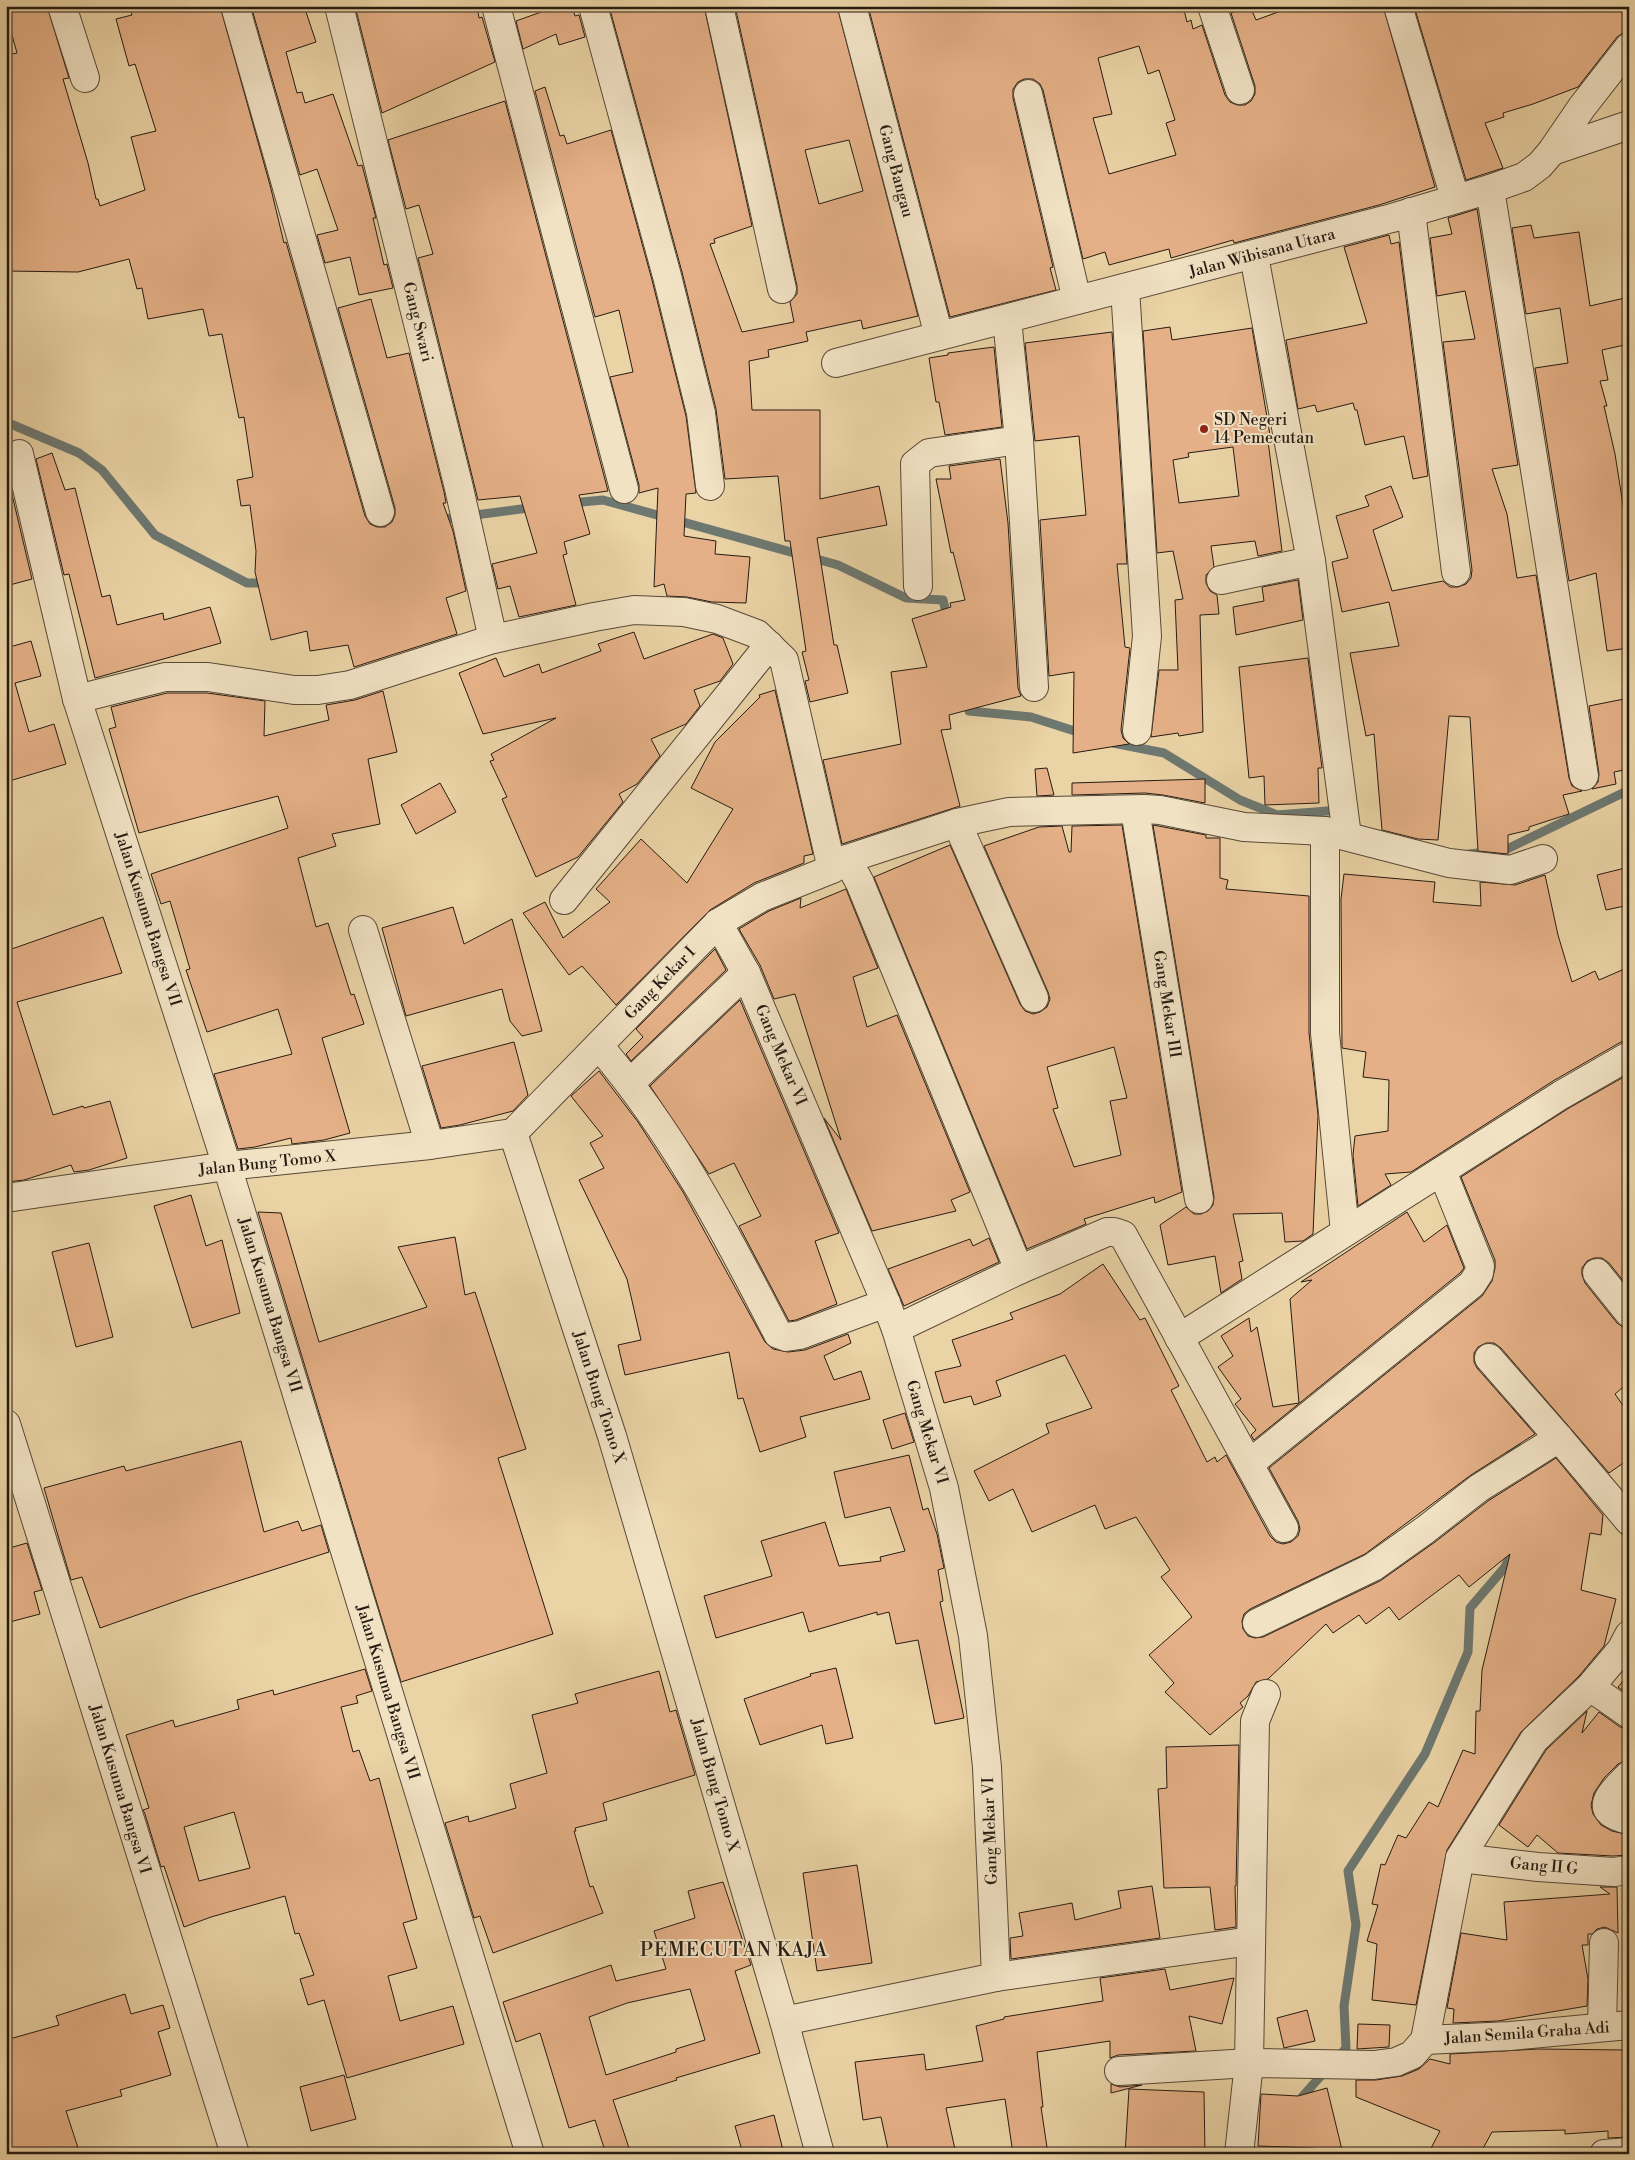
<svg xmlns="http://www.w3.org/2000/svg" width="1635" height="2160" viewBox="0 0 1635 2160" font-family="'Libre Bodoni',serif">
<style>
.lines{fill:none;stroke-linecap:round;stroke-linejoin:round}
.stream{stroke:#6d7871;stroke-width:9}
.building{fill:#e5b087;stroke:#261b12;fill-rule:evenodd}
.minor-casing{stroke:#574937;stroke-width:30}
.minor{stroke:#f1e2c4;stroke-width:28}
.poi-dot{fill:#8f2418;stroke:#f1e2c4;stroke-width:2}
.labels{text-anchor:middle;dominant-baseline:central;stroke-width:4;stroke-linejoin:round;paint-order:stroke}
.street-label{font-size:16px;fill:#261b12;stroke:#f1e2c4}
.poi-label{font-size:16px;fill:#261b12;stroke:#f1e2c4;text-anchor:start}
.quarter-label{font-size:19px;letter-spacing:1px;fill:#261b12;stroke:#f1e2c4}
</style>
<rect width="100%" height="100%" fill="#ead3a5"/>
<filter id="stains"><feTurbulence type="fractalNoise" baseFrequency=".004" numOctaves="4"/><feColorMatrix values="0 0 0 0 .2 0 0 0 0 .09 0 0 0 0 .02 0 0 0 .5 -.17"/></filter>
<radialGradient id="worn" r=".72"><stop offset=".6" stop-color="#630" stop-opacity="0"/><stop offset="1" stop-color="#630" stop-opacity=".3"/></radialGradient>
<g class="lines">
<g class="stream">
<path d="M6 422 79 453 102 470 155 535 247 583H269"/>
<path d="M571 503 603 500 838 565 906 598 943 600 948 621"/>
<path d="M437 520 536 507"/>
<path d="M967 699 969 711 1031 717 1084 734"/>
<path d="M1113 743 1164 753 1240 800 1277 815 1340 810"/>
<path d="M1469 854 1505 850 1629 790"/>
<path d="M1507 1461 1525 1426 1516 1406"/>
<path d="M1336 2060 1346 2048 1344 2006 1356 1925 1348 1871 1425 1754 1468 1652 1470 1608 1505 1567 1513 1550"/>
<path d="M1301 2104 1302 2097 1327 2069"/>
<path d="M1295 2154 1297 2137"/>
</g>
</g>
<g class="building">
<path d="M6 6H47L69 78 63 79 88 163 96 199H98L100 206 145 190 131 137 156 131 135 64 129 66 116 19 132 15 130 6H220L270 185 284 243 286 242 365 516 370 524 377 527H385L392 522 395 515V508L338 308 371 299 387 358 409 353 444 492 446 503H443L453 531 466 591 446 598 457 634 354 667 348 645 310 651 307 631 271 640 255 572 256 551 250 505 241 506 237 480 253 477 244 417 239 418 222 334 209 336 203 309 148 319 142 288 137 289 129 259 78 272 6 271V55L17 53 6 14Z"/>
<path d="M251 6H304L316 42 286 52 297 93 302 92 305 103 333 94 358 166 362 165 376 218H373L384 265 387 264 393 288 359 295 350 257 325 263 317 235 338 230 317 169 300 175Z"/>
<path d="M355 6H477L479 18 482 17 495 62 382 113Z"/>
<path d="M558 6H572L575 16 579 15 585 37 559 45 556 34 523 49 516 21Z"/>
<path d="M609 6H704L752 226 714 239 715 243 710 244 742 332 794 322 790 302 797 294V286L735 6H837L918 316 863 329 861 320 806 332 808 341 768 350 769 357 749 361 752 410H820V499L879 486 887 525 817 538 834 645H837L848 693 810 702 805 681 809 680 802 652 806 651 790 541H785L778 476 725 479 716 409 682 272ZM849 140 863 191 819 204 805 150Z"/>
<path d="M868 6H1183L1187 22 1191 20 1193 29 1202 25 1225 95 1230 102 1237 105H1245L1251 101 1255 94V86L1231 13 1250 6 1256 20 1295 6H1383L1435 187 1379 205 1234 243 1233 240 1171 258 1169 249 1109 265 1105 252 1083 259 1043 90 1040 84 1033 79H1024L1018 82 1013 89V98L1053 267 1050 268 1056 290 950 317ZM1139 46 1148 74 1159 70 1175 120 1166 123 1176 155 1109 174 1093 118 1112 114 1098 58Z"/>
<path d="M1414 6H1629V32L1623 33 1617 37 1578 87 1533 104 1503 113 1504 117 1485 123 1503 168 1466 180Z"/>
<path d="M545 87 560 136 564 135 567 144 611 130 652 280 686 416 696 493 686 494 684 536 716 541 715 554 750 557 746 603 712 602 687 597 667 596 664 584 654 587 658 488 639 493V485L610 377 633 372 619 310 595 317 535 91Z"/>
<path d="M505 101 608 491 579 495 590 534 564 542 567 554 563 555 576 605 519 617 510 586 498 589 492 564 537 553 520 496 478 500 418 258 433 254 419 205 406 209 388 140Z"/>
<path d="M1477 209 1518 465 1492 469 1507 514 1517 578 1536 575 1569 778 1572 786 1582 791 1563 795 1569 814 1529 827V830L1508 835V854L1478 851 1470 717 1449 716 1438 840 1418 839 1382 830 1374 734 1366 736 1350 653 1399 646 1389 602 1342 612 1332 562 1348 558 1336 516 1369 506 1365 496 1391 486 1403 517 1373 530 1392 591 1443 581 1450 587H1458L1466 584 1471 578 1472 570 1443 342 1475 339 1465 291 1437 296 1430 238 1452 234 1448 218Z"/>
<path d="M1531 225 1534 238 1579 232 1590 306 1629 297V344L1602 350 1608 380 1600 381 1607 406H1604L1615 454 1629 543V648L1607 651 1596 573 1569 581 1535 368 1568 363 1560 308 1526 314 1512 228Z"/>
<path d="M1389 235 1391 244 1399 242 1428 476 1413 479 1404 436 1365 445 1357 410H1355L1353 403 1317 412 1315 405 1298 409 1286 340 1367 323 1344 247Z"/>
<path d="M1170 327 1172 340 1252 328 1271 441H1268L1282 551 1258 556 1255 541 1211 546 1214 567 1206 575V583L1210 591 1217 595 1219 614 1200 615 1203 732 1179 736 1178 733 1151 737 1159 670H1178L1175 600 1183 599 1173 551 1157 553 1143 331ZM1233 447 1239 496 1179 503 1173 460 1189 457 1188 453Z"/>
<path d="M1112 332 1127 564H1117L1125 647 1130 648 1121 730 1123 738 1129 744 1073 753 1074 672 1049 676 1040 520 1086 515 1079 436 1035 441 1025 343Z"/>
<path d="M994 347 1002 427 945 435 939 402H936L929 358 948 355V353Z"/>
<path d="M52 453 65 490 75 488 102 597 110 595 117 625 163 613 164 620 210 607 221 643 95 678 69 574 64 575 36 459Z"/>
<path d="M1000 459 1008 523 1018 688 1021 696 949 715 951 729 941 730 960 806 842 844 823 760 901 744 891 672 927 667 912 619 951 607 950 603 965 600 953 552 951 553 936 479H951L949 466Z"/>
<path d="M6 469 32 579 6 586Z"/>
<path d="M1298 580 1303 620 1236 635 1233 607 1264 601 1262 587Z"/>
<path d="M634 632 644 659 713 634 723 638 733 664 720 681 694 690 700 706 686 724 651 739 660 756 637 784 619 794 623 802 578 857 536 877 502 799 507 797 490 761 494 760 491 754 556 718 483 734 459 673 496 658 504 677 539 664 542 673 601 651 598 644Z"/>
<path d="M31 641 41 676 15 683 29 732 54 724 66 764 6 782V648Z"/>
<path d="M1308 658 1322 768H1318L1319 803 1265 805 1264 776 1249 778 1239 667Z"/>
<path d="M775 690 813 854 804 856V863L754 883 710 910 616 1005 582 966 569 975 523 913 545 902 563 938 610 902 596 889 641 839 687 883 733 809 691 788 715 742 760 697 759 695Z"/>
<path d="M383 691 397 752 368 759 380 824 332 834 336 846 298 858 316 927 328 923 351 995 354 994 364 1024 322 1038 350 1133 324 1140 292 1144 291 1138 255 1147 238 1149 214 1074 292 1054 278 1009 207 1032 186 970 190 969 170 901 161 904 151 874 288 828 278 796 139 833 109 729 116 727 111 707 167 693H207L265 701 264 736 329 720 326 705 355 700Z"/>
<path d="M1629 698V769L1614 772 1616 784 1592 789 1598 782 1599 774 1589 706Z"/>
<path d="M1047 768 1054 795 1037 796 1035 769Z"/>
<path d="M1205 779V803L1163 795 1145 793 1072 795V783Z"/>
<path d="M440 783 456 812 416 834 401 805Z"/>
<path d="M1122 825 1182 1192 1155 1203 1154 1197 1084 1219 1086 1224 1027 1249 874 877 950 845 1020 1004 1025 1011 1033 1014 1040 1012 1047 1007 1050 999 1048 992 984 846 1039 827 1062 826 1069 852H1071L1072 826ZM1114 1047 1127 1098 1110 1101 1121 1155 1074 1167 1053 1109 1058 1108 1047 1067Z"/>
<path d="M1153 825 1206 835V838H1220V878L1228 880 1226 889 1309 896V1033L1318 1115 1313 1234 1303 1241 1285 1242 1282 1213 1233 1214 1243 1261 1239 1262 1242 1279 1221 1293 1215 1256 1168 1265 1160 1225 1186 1207 1194 1214H1201L1208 1211 1213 1205 1214 1197Z"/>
<path d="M1625 868 1629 885V905L1606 910 1597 875Z"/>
<path d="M1344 874 1435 882 1433 902 1481 906 1480 882 1515 885 1545 875 1558 935 1572 982 1595 971 1599 980 1629 967V1040L1621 1042 1553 1081 1411 1172 1385 1174 1391 1185 1358 1206 1353 1155 1355 1136 1388 1131 1389 1080 1363 1077 1366 1052 1342 1048 1341 899Z"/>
<path d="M846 889 878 968 853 977 867 1027 897 1015 970 1192 951 1200 956 1211 872 1231 824 1118 841 1140 795 994 774 999 760 965 739 929 769 911 801 898 800 908Z"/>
<path d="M453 907 464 944 512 919 542 1031 522 1036 510 1021 502 989 406 1016 382 928Z"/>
<path d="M103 917 122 973 17 1002 53 1115 83 1106 84 1108 110 1101 127 1158 89 1170 74 1172 71 1165 24 1180 6 1182V951Z"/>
<path d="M715 949 726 970 631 1061 626 1054 643 1037 636 1029Z"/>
<path d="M740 1000 839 1233 815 1241 837 1304 796 1320 789 1321 739 1226 761 1216 734 1163 709 1174 650 1086Z"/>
<path d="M514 1042 528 1095 513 1111 460 1125 441 1128 422 1066Z"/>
<path d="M599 1071 638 1122 683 1192 765 1342 773 1349 788 1352 805 1350 848 1334 851 1343 824 1356 834 1380 861 1371 870 1399 800 1417 806 1437 760 1452 743 1398 738 1399 729 1352 625 1375 618 1345 641 1340 627 1279 579 1180 604 1168 590 1143 603 1136 571 1096Z"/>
<path d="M1629 1074V1288L1609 1263 1602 1258H1594L1587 1261 1582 1268V1275L1585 1283 1617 1323 1623 1327 1629 1328V1382L1615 1394 1629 1414V1459L1609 1473 1501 1348 1494 1343H1486L1478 1347 1474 1353V1362L1477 1368 1535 1434 1471 1475 1365 1554 1250 1609 1244 1614 1242 1621 1243 1629 1248 1636 1255 1638 1263 1637 1380 1581 1435 1542 1488 1501 1556 1458 1603 1515 1601 1535 1590 1533 1581 1590 1616 1599 1604 1646 1579 1676 1521 1732 1447 1850 1416 2005 1372 2000 1377 1944 1367 1941 1378 1905 1372 1904 1381 1864 1385 1865 1398 1835 1406 1838 1429 1802 1438 1807 1463 1750 1475 1754 1476 1711H1480L1482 1670 1510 1554 1469 1587 1459 1575 1399 1620 1389 1607 1366 1624 1359 1615 1333 1633 1326 1624 1268 1679 1256 1682 1248 1696 1240 1703 1243 1707 1210 1735 1165 1692 1174 1683 1149 1655 1192 1617 1161 1577 1170 1570 1136 1517 1105 1529 1095 1505 1032 1532 1013 1489 989 1501 974 1471 1049 1433 1046 1424 1092 1408 1065 1355 996 1381 1001 1396 974 1405 971 1396 944 1403 935 1372 961 1366 952 1340 1013 1319 1010 1313 1060 1294 1103 1264 1140 1320 1145 1318 1179 1386 1171 1390 1207 1462 1215 1457 1217 1462 1226 1455 1270 1536 1276 1542 1283 1544 1291 1542 1298 1536 1300 1529 1298 1521 1269 1468 1482 1296 1492 1281 1495 1268V1260L1461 1177 1569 1108Z"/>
<path d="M191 1195 206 1246 222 1240 240 1313 192 1328 154 1206Z"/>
<path d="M258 1212 281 1213 319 1342 427 1307 398 1247 455 1237 465 1295 475 1292 526 1449 498 1458 553 1634 401 1682Z"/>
<path d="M1407 1212 1424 1242 1447 1225 1464 1268 1460 1273 1254 1440 1251 1435 1256 1430 1235 1404 1241 1399 1218 1367 1233 1356 1221 1336 1249 1318 1251 1332 1257 1327 1273 1407 1299 1403 1290 1299 1312 1280 1301 1282Z"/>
<path d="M989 1238 999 1262 904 1306 888 1269 970 1239 973 1246Z"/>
<path d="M89 1243 113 1337 76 1347 52 1252Z"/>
<path d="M905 1413 914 1442 892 1449 883 1420Z"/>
<path d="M241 1441 264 1532 298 1521 302 1531 321 1525 329 1552 191 1596 100 1628 82 1577 71 1580 44 1488 124 1466 126 1471Z"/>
<path d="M909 1455 923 1510 928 1508 937 1534 944 1568 938 1570 943 1601 940 1602 964 1718 935 1724 918 1640 896 1644 889 1612 877 1615V1612L809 1632 803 1612 716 1638 704 1596 772 1576 761 1541 825 1522 839 1566 881 1561 880 1557 905 1551 890 1507 845 1518 834 1472Z"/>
<path d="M27 1543 42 1590 34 1592 40 1614 6 1623V1549Z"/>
<path d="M836 1668 853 1738 826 1744 822 1725 760 1745 744 1699 811 1676 810 1674Z"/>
<path d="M365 1669 372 1691 356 1696 358 1703 341 1707 353 1752 359 1750 370 1781 379 1778 417 1919 403 1923 417 1968 388 1976 400 2021 453 2006 464 2044 347 2078 324 2000 308 2005 300 1979 314 1975 299 1933 295 1934 285 1896 211 1917 184 1927 164 1866 161 1867 145 1814 143 1810 149 1808 126 1735 173 1720 175 1727 239 1709 237 1700 273 1690 274 1695ZM234 1812 250 1868 199 1881 184 1827Z"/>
<path d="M659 1671 670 1712 676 1710 695 1775 603 1803 607 1820 575 1828 576 1831H574L590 1887 593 1886 603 1913 493 1953 480 1916 474 1918 445 1823 468 1816 469 1822 516 1808 510 1784 547 1773 532 1715 578 1703 575 1694Z"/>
<path d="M1629 1674V1695L1618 1687Z"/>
<path d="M1587 1711 1582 1733 1599 1712 1620 1727 1629 1729V1760L1618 1764 1604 1778 1594 1793 1591 1805 1593 1814 1601 1825 1612 1831 1629 1835V1855L1613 1856 1558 1853 1537 1835 1528 1847 1499 1825 1546 1750Z"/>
<path d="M1239 1745 1236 1886H1235L1236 1927 1215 1930 1210 1887 1164 1888 1158 1789 1167 1788 1166 1747Z"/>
<path d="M857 1865 872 1963 817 1971 803 1873Z"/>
<path d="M723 1882 751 1965 735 1971 760 2053 676 2078 677 2080 613 2100 631 2154H606L595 2120 569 2128 540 2033 516 2042 503 2002 611 1965 616 1981 666 1969 654 1931 695 1918 688 1891ZM690 1989 705 2040 676 2049V2052L606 2075 589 2017 627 2003Z"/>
<path d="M1152 1886 1160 1938 1011 1959 1010 1938 1023 1936 1019 1913 1072 1903 1075 1920 1121 1908 1118 1891Z"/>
<path d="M1600 1887H1617L1618 1933 1605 1927 1597 1929 1592 1934H1588V1945H1582L1588 1979 1587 2006 1498 2021 1453 2023 1454 2009 1447 2008 1461 1933 1507 1940 1504 1902 1610 1894Z"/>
<path d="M1165 1969 1170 1990 1234 1978 1222 2024 1189 2016 1196 2051 1118 2055 1110 2058V2041L1037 2052 1043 2107H1041L1048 2154H1013L1005 2099 946 2108 956 2154H889L881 2117 863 2120 855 2062 924 2054 926 2070 983 2061 976 2026 1004 2019V2017L1103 2001 1100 1978Z"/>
<path d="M125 1994 131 2014 163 2005 170 2028 158 2032 171 2075 120 2090 122 2096 66 2111 80 2154H6V2040L59 2025 56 2016Z"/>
<path d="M1307 2010 1315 2041 1284 2048 1277 2018Z"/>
<path d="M1358 2024 1390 2025 1389 2047 1357 2049Z"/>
<path d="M1538 2049 1625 2050 1624 2082H1627L1626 2108H1629V2137L1608 2138V2131L1565 2134V2130L1492 2132 1480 2154H1428L1440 2131 1356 2097V2080H1376L1402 2076 1419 2069 1430 2059 1450 2064V2054Z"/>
<path d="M344 2075 356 2119 311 2131 300 2087Z"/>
<path d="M1111 2084 1120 2087 1142 2085 1111 2093Z"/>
<path d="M1327 2088 1343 2154H1317L1315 2148 1258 2146 1261 2094 1298 2096Z"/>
<path d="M1129 2089 1204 2092 1205 2154H1125Z"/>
<path d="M774 2115 784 2154H743L735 2126Z"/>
</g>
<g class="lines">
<g class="minor-casing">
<g id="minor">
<path d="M62 6 85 78"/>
<path d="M235 6 380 512"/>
<path d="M339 6 459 488 493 639"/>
<path d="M496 6 624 489"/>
<path d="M593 6 667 276 701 413 710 486"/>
<path d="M719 6 782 289"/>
<path d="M852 6 939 336"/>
<path d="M1212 6 1240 90"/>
<path d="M1398 6 1455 198"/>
<path d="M1028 94 1077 300"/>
<path d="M1552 151 1629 125"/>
<path d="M1490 189 1584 776"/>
<path d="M1411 212 1456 572"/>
<path d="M1254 256 1311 561 1347 836"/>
<path d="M1125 288 1147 636 1137 731"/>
<path d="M1007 319 1019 440 1034 687"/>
<path d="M836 363 1392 218 1490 189 1524 177 1540 165 1552 151 1582 107 1629 47"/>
<path d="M19 454 77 699 227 1166 530 2154"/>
<path d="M1221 580 1311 561"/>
<path d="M918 586 915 464 929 453 1019 440"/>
<path d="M77 699 165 677H208L294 690H318L350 685 493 639 594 617 634 610 684 612 717 619 757 634 784 660 832 869"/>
<path d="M1135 810 1199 1199"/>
<path d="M957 823 1034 998"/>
<path d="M1325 831V1033L1345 1232"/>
<path d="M847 859 957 823 1009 812 1144 809 1160 810 1244 827 1325 831 1449 863 1510 870 1543 859"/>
<path d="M564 900 769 645"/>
<path d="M718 923 746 973 886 1303 896 1329 944 1488 973 1636 987 1767 996 1977"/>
<path d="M363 930 430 1145"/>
<path d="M599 1046C673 1132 726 1233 778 1334L786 1337 800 1335 886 1303"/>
<path d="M630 1083 746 973"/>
<path d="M513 1133 612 1436 784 2021 820 2154"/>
<path d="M513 1133 718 923 762 897 832 869 847 859 860 883 1019 1270"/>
<path d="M6 1198 227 1166 430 1145 513 1133"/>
<path d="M1597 1273 1629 1313"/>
<path d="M896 1329 1019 1270 1107 1232H1114L1123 1235 1284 1528"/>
<path d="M1179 1338 1561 1095 1629 1056"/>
<path d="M1489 1358 1559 1438 1629 1521"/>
<path d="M6 1424 235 2154"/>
<path d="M1249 1464 1472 1284 1479 1273 1480 1266 1442 1171"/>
<path d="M1257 1623 1373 1567 1425 1530 1479 1488 1559 1438"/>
<path d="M1590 1687 1629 1714"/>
<path d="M1629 1775C1612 1793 1589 1811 1629 1820"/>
<path d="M1460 1858 1538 1867 1614 1872 1629 1870"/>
<path d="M784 2021 996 1977 1251 1941"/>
<path d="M1602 2027 1604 1943"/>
<path d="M1425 2040 1510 2036 1629 2025"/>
<path d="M1119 2071 1249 2063 1374 2065 1396 2062 1412 2055 1425 2040 1460 1858 1534 1740 1590 1687 1621 1650 1629 1635"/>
<path d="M1239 2154 1249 2063 1255 1721 1266 1694"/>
<path d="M1604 2154 1629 2152"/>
</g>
</g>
<use href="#minor" class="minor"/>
</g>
<circle class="poi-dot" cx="1204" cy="429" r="5"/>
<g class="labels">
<g class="street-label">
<text transform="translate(896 171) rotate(75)">Gang Bangau</text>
<text transform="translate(1262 253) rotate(-15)">Jalan Wibisana Utara</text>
<text transform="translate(418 322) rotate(76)">Gang Swari</text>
<text transform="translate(148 919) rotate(72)">Jalan Kusuma Bangsa VII</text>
<text transform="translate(660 983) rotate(-46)">Gang Kekar I</text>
<text transform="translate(1167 1004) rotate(81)">Gang Mekar III</text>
<text transform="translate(781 1055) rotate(67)">Gang Mekar VI</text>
<text transform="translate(267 1163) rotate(-6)">Jalan Bung Tomo X</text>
<text transform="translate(270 1305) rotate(73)">Jalan Kusuma Bangsa VII</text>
<text transform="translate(599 1397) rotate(72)">Jalan Bung Tomo X</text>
<text transform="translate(927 1432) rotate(73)">Gang Mekar VI</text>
<text transform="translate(388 1692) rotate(73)">Jalan Kusuma Bangsa VII</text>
<text transform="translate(715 1785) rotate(74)">Jalan Bung Tomo X</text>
<text transform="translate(120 1789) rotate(73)">Jalan Kusuma Bangsa VI</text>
<text transform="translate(990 1831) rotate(-92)">Gang Mekar VI</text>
<text transform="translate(1544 1866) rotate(5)">Gang II G</text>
<text transform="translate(1527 2033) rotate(-4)">Jalan Semila Graha Adi</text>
</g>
<g class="poi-label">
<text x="1214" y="420">SD Negeri<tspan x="1214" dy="18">14 Pemecutan</tspan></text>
</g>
<g class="quarter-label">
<text x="734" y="1950">PEMECUTAN KAJA</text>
</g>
</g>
<rect width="1635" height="2160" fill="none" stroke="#ead3a5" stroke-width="25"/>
<rect x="8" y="8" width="1620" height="2145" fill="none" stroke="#261b12" stroke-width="2.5"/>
<rect x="12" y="12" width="1610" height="2135" fill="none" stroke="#261b12"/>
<rect width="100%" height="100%" filter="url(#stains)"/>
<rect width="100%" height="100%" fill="url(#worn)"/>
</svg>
